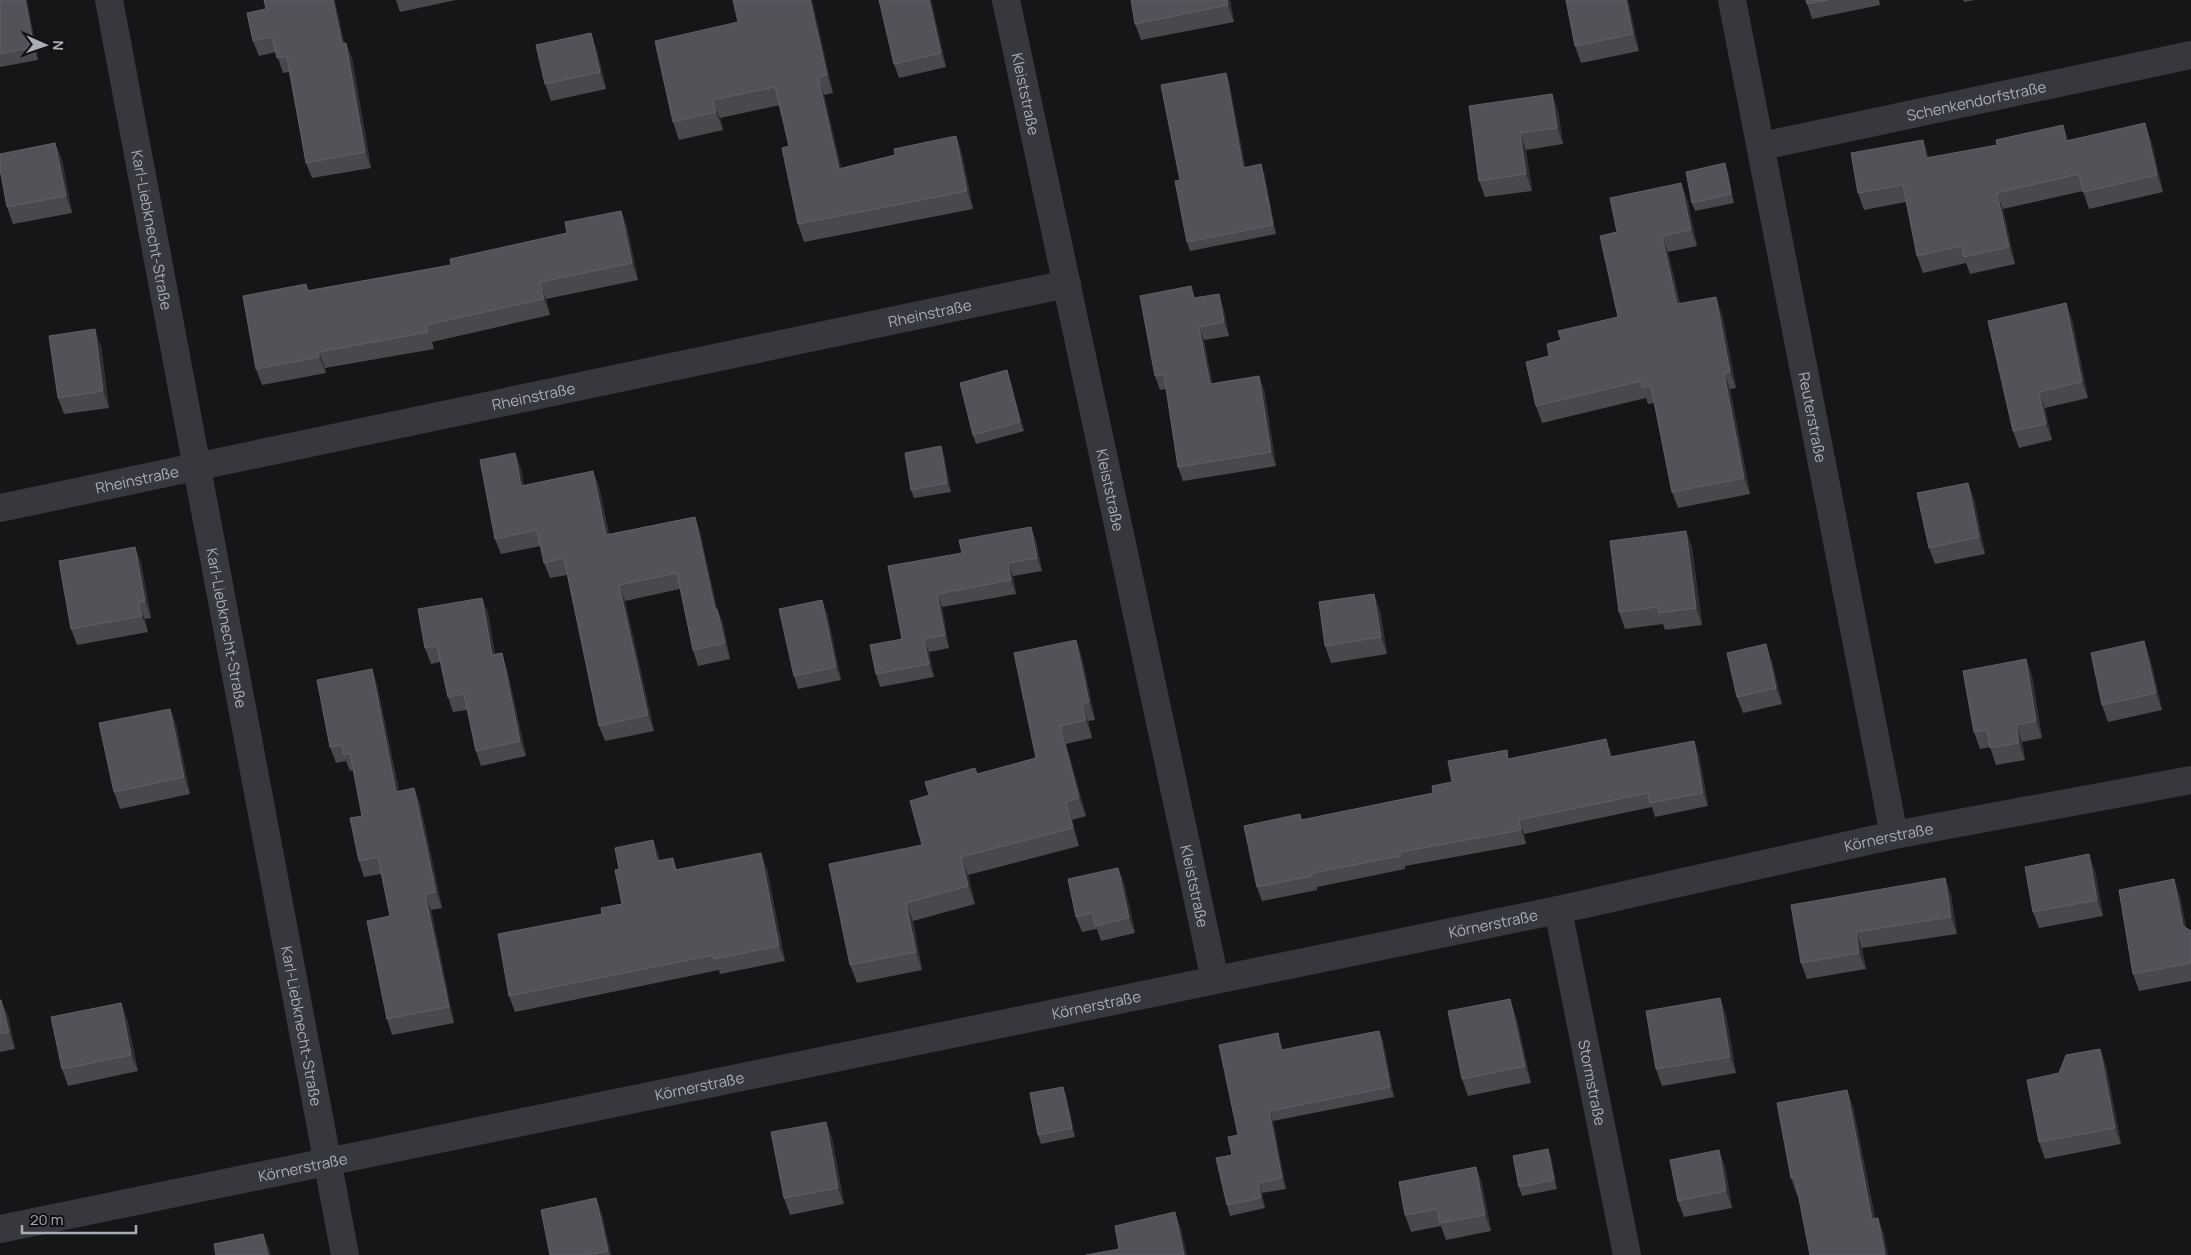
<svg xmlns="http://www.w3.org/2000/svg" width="2191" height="1255" viewBox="0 0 2191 1255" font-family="Manrope,sans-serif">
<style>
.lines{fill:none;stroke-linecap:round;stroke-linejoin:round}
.minor{stroke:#37383d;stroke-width:28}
.wall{fill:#47494d}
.shaded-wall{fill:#2f3033}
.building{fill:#525359;stroke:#5f6168}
.labels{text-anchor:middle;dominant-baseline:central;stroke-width:4;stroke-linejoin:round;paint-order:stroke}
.street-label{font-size:15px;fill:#a8adb8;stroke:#111113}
</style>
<rect width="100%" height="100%" fill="#161618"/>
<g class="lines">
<g class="minor">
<path id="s1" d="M109 0 345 1255"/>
<path id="s2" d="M1006 0 1215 980"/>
<path id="s3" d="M1732 0 1894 835"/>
<path id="s4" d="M1762 146 2191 55"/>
<path id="s5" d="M0 508 1067 284"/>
<path id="s6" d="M1558 910 1627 1255"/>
<path id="s7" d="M0 1229 1558 910 1894 835 2191 780"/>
</g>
</g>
<g class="wall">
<path d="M0 0H27L38 60 0 67Z"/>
<path d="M396 0H456L400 12Z"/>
<path d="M812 0 833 93 824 95 841 168 895 155 956 136 962 154 973 209 804 242 798 224 789 146 780 105 720 118 723 130 679 140 673 122 738 22Z"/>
<path d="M931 0 946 67 899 78 894 64Z"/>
<path d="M1131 0H1230L1234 22 1141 40 1135 24Z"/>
<path d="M1566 0H1628L1639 51 1581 63 1575 46Z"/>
<path d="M1806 0H1879L1880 5 1812 19Z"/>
<path d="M1963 0H1975L1964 2Z"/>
<path d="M247 13 344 43 352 58 371 168 312 178 306 163 289 72 283 73 276 52 259 56 253 41Z"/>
<path d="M597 50 606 89 551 101 545 84Z"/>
<path d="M1226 73 1229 82 1245 167 1264 173 1276 234 1190 251 1187 242 1180 180Z"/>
<path d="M1552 94 1558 111 1563 144 1526 150 1532 191 1485 197 1479 181Z"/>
<path d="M2063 125 2068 141 2151 140 2163 192 2089 209 2083 191 2003 209 2015 264 1970 274 1966 263 1923 273 1917 256 1906 202 1864 210 1858 193 1929 158 1997 145Z"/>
<path d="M55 143 62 160 72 213 13 224 7 207Z"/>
<path d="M1728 172 1734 203 1695 211 1692 203Z"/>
<path d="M1681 183 1687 199 1697 246 1668 252 1680 304 1722 314 1736 388 1730 389 1750 494 1678 508 1672 492 1654 403 1648 404 1646 398 1542 423 1536 406 1549 356 1561 340 1618 317 1617 232Z"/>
<path d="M621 211 627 227 638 280 546 299 550 315 432 342 434 349 325 368 326 373 262 385 256 369 306 284 309 290 451 265 567 233Z"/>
<path d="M1219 294 1223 307 1229 336 1204 340 1212 383 1264 389 1276 466 1183 481 1178 467 1166 389 1160 390 1155 376 1196 298Z"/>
<path d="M2066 303 2072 320 2088 398 2045 408 2052 440 2019 448 2013 431Z"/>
<path d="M101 346 109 408 64 414 58 398Z"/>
<path d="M1010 380 1024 431 976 444 973 435Z"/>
<path d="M515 453 521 469 524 486 593 471 599 487 609 534 695 517 700 532 717 609 723 624 730 659 698 666 693 650 680 589 625 601 654 731 605 741 599 726 567 575 550 578 544 563 541 546 501 554 495 539Z"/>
<path d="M944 455 951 492 914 498 911 490Z"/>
<path d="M1968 483 1974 499 1985 554 1935 564 1929 548Z"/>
<path d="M1031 527 1036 541 1042 571 1013 576 1016 594 942 607 949 648 929 652 934 677 880 687 876 674 902 639 962 553Z"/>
<path d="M1686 531 1692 548 1702 625 1665 630 1663 624 1625 629 1619 612Z"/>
<path d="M135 547 141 563 151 618 145 619 148 632 77 645 71 629Z"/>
<path d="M482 598 488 613 495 655 507 669 526 756 481 766 476 751 467 710 453 712 448 697 440 662 431 664 425 648Z"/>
<path d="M1380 610 1387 654 1331 663 1325 646Z"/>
<path d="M827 613 841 680 798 689 794 676Z"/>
<path d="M1076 640 1082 658 1095 720 1088 721 1092 738 1066 744 1086 816 1072 820 1079 846 968 875 975 904 913 921 922 970 857 983 850 965 922 845 929 795 978 774 1036 758Z"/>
<path d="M2150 658 2162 710 2108 722 2102 705Z"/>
<path d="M2026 659 2032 676 2042 738 2022 742 2025 760 1996 765 1990 747 1980 749 1974 732Z"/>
<path d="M1772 661 1782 704 1743 713 1737 697Z"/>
<path d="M372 669 377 685 399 791 414 788 420 804 442 908 431 910 454 1023 392 1035 387 1019 390 916 381 874 364 877 359 861 362 816 353 770 350 771 346 761 336 763 330 747Z"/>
<path d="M170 709 176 725 190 794 120 809 114 792Z"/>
<path d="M1606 739 1612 757 1694 741 1699 755 1708 806 1655 817 1652 807 1524 834 1526 844 1405 866V869L1317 887V890L1262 901 1257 887 1300 814 1302 820 1433 793 1452 782 1510 759Z"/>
<path d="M659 856 660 861 673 858 677 870 767 869 785 961 720 974 719 970 515 1012 509 996 602 914 622 904 619 869Z"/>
<path d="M1118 868 1124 883 1135 933 1101 941 1097 929 1082 932 1076 917Z"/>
<path d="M2095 871 2103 916 2039 928 2033 912Z"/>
<path d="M1945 878 1951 895 1957 934 1862 948 1866 969 1807 979 1801 963Z"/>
<path d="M2180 896 2186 928 2191 931V981L2139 991 2133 974Z"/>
<path d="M1720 998 1726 1015 1736 1073 1662 1086 1656 1069Z"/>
<path d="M0 1000 8 1016 15 1049 0 1052Z"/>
<path d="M121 1003 127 1019 138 1071 68 1086 62 1069Z"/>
<path d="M1516 1016 1531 1083 1468 1096 1462 1079Z"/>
<path d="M1379 1031 1383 1041 1394 1097 1273 1121 1286 1189 1262 1193 1265 1208 1230 1216 1227 1205 1232 1155 1238 1135 1281 1043 1283 1050Z"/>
<path d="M2100 1049 2106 1066 2121 1144 2045 1159 2039 1142 2059 1073Z"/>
<path d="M1847 1090 1853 1107 1875 1218 1884 1234 1797 1195 1791 1178Z"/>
<path d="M1066 1095 1075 1137 1041 1144 1038 1135Z"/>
<path d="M826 1122 832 1138 844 1204 790 1215 784 1198Z"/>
<path d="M1719 1150 1725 1167 1732 1208 1684 1217 1678 1201Z"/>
<path d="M1551 1157 1557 1189 1522 1196 1519 1187Z"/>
<path d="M1476 1167 1482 1184 1491 1231 1446 1240 1441 1226 1411 1232 1405 1215Z"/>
<path d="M596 1198 602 1215 611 1255H550Z"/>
</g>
<g class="shaded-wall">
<path d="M25 0H27L38 60 34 47Z"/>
<path d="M333 0H335L348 59 342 43Z"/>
<path d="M810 0H812L833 93 827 75Z"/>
<path d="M929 0H931L946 67 941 53Z"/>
<path d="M1227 0H1230L1234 22 1228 5Z"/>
<path d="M1626 0H1628L1639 51 1633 34Z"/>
<path d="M591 33 597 50 606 89 600 72Z"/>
<path d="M346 43 352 58 371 168 365 152Z"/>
<path d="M1226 73 1229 82 1246 176 1243 168Z"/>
<path d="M818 77 824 95 846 187 839 169Z"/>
<path d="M1552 94 1558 111 1563 144 1557 128Z"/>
<path d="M713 100 720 118 723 130 716 112Z"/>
<path d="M2145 123 2151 140 2163 192 2157 175Z"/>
<path d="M2063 125 2069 142 2066 141Z"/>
<path d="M1520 133 1526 150 1532 191 1526 174Z"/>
<path d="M956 136 962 154 973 209 967 191Z"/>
<path d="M1923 140 1929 157 1932 175 1926 158Z"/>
<path d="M55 143 62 160 72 213 66 196Z"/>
<path d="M1725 163 1728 172 1734 203 1731 194Z"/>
<path d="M1261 164 1264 173 1276 234 1273 225Z"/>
<path d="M1681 183 1687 199 1697 246 1691 230Z"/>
<path d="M1997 193 2003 209 2015 264 2009 247Z"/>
<path d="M621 211 627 227 638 280 632 263Z"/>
<path d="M1662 236 1668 252 1683 321 1677 304Z"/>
<path d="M540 282 546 299 550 315 544 299Z"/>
<path d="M1219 294 1223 307 1229 336 1224 322Z"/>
<path d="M1716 297 1722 314 1736 388 1730 372Z"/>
<path d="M2066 303 2072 320 2088 398 2082 382Z"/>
<path d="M1199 327 1204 340 1214 397 1210 384Z"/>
<path d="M95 329 101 346 109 408 103 391Z"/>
<path d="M319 352 325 368 326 373 319 357Z"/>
<path d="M1007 370 1010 380 1024 431 1020 422Z"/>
<path d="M1724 373 1730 389 1750 494 1744 478Z"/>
<path d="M1259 376 1264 389 1276 466 1271 452Z"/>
<path d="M2039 392 2045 408 2052 440 2046 424Z"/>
<path d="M941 446 944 455 951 492 947 483Z"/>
<path d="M515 453 521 469 527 502 521 486Z"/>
<path d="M593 471 599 487 612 550 606 535Z"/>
<path d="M1968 483 1974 499 1985 554 1979 537Z"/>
<path d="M695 517 700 532 717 609 723 624 730 659 725 643 715 609Z"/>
<path d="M1031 527 1036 541 1042 571 1037 558Z"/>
<path d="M1686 531 1692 548 1702 625 1696 608Z"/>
<path d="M135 547 141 563 151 618 145 601Z"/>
<path d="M1008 563 1013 576 1016 594 1011 580Z"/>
<path d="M619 585 625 601 654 731 648 715Z"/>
<path d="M937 594 942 607 949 648 945 635Z"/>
<path d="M1374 594 1380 610 1387 654 1381 637Z"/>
<path d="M482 598 488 613 498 671 492 655Z"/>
<path d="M822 600 827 613 841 680 836 667Z"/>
<path d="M139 602 145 619 148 632 142 616Z"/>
<path d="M924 639 929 652 934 677 929 664Z"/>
<path d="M1076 640 1082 658 1095 720 1089 702Z"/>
<path d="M2144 641 2150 658 2162 710 2156 693Z"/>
<path d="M1766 644 1772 661 1782 704 1776 688Z"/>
<path d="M502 653 507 669 526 756 520 741Z"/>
<path d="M2026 659 2032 676 2042 738 2036 721Z"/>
<path d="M372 669 377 685 402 808 396 792Z"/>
<path d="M1082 703 1088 721 1092 738 1086 720Z"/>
<path d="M170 709 176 725 190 794 184 777Z"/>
<path d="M2016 725 2022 742 2025 760 2019 743Z"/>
<path d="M1060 726 1066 744 1086 816 1079 798Z"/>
<path d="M1606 739 1611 752 1615 771 1610 757Z"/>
<path d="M1694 741 1699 755 1708 806 1703 793Z"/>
<path d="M414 788 420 804 442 908 436 892Z"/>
<path d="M1066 802 1072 820 1079 846 1073 828Z"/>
<path d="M1519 820 1524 834 1526 844 1521 830Z"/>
<path d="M653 840 659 856 663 877 657 861Z"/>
<path d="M761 853 767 869 785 961 779 946Z"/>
<path d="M2089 854 2095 871 2103 916 2097 900Z"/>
<path d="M961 857 968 875 975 904 968 886Z"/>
<path d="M1118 868 1124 883 1135 933 1129 918Z"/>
<path d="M1945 878 1951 895 1957 934 1951 917Z"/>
<path d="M2174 879 2180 896 2189 943 2183 926Z"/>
<path d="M425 894 431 910 454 1023 449 1007Z"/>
<path d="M906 903 913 921 922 970 916 952Z"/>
<path d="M1856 932 1862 948 1866 969 1859 953Z"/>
<path d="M1720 998 1726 1015 1736 1073 1730 1057Z"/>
<path d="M1510 999 1516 1016 1531 1083 1525 1066Z"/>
<path d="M1 1000 8 1016 15 1049 9 1032Z"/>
<path d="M121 1003 127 1019 138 1071 131 1055Z"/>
<path d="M1379 1031 1383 1041 1394 1097 1390 1087Z"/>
<path d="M1278 1033 1281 1043 1285 1060 1281 1050Z"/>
<path d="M2100 1049 2106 1066 2121 1144 2115 1128Z"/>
<path d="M1063 1087 1066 1095 1075 1137 1072 1128Z"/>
<path d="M1847 1090 1853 1107 1878 1235 1872 1219Z"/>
<path d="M1269 1111 1273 1121 1286 1189 1282 1178Z"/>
<path d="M826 1122 832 1138 844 1204 838 1188Z"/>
<path d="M1548 1149 1551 1157 1557 1189 1554 1180Z"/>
<path d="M1719 1150 1725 1167 1732 1208 1726 1191Z"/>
<path d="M1476 1167 1482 1184 1491 1231 1485 1215Z"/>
<path d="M1258 1183 1262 1193 1265 1208 1261 1198Z"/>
<path d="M596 1198 602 1215 611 1255H610L608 1251Z"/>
<path d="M1175 1212 1181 1229 1187 1255H1184Z"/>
<path d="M1878 1218 1884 1234 1888 1255H1885Z"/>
<path d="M263 1234 270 1250 271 1255H268Z"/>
</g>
<g class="building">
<path d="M0 0H25L34 47 0 54Z"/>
<path d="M264 0H333L342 43H346L365 152 306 163 287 56 277 58 272 37 253 41 247 13 266 9Z"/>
<path d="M733 0H810L827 75 818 77 839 169 895 155 894 149 956 136 967 191 798 224 782 148 789 146 775 87 713 100 716 112 673 122 655 41 738 22Z"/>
<path d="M879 0H929L941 53 894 64Z"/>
<path d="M1131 0H1227L1228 5 1135 24Z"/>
<path d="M1566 0H1626L1633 34 1575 46Z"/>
<path d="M1806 0H1828L1807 4Z"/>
<path d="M591 33 600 72 545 84 536 45Z"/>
<path d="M1226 73 1243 168 1261 164 1273 225 1187 242 1175 181 1180 180 1161 85Z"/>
<path d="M1552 94 1557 128 1520 133 1526 174 1479 181 1469 106Z"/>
<path d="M2145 123 2157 175 2083 192 2079 174 1997 193 2009 247 1964 257 1962 246 1917 256 1903 185 1858 193 1851 153 1923 140 1926 158 1997 145 1996 140 2063 125 2066 141Z"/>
<path d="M55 143 66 196 7 207 0 169V154Z"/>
<path d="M1725 163 1731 194 1692 203 1686 172Z"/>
<path d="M1681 183 1691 230 1662 236 1677 304 1716 297 1730 372 1724 373 1744 478 1672 492 1651 386 1642 388 1641 381 1536 406 1526 362 1549 356 1547 344 1561 340 1558 331 1618 317 1600 236 1617 232 1610 198Z"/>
<path d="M621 211 632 263 540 282 544 299 426 325 428 332 319 352V357L256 369 243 296 306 284 307 291 451 265 450 259 567 233 565 222Z"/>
<path d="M1191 286 1194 298 1219 294 1224 322 1199 327 1210 384 1259 376 1271 452 1178 467 1164 375 1155 376 1140 296Z"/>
<path d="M2066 303 2082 382 2039 392 2046 424 2013 431 1988 321Z"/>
<path d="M95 329 103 391 58 398 49 336Z"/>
<path d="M1007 370 1020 422 973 435 960 383Z"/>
<path d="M941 446 947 483 911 490 905 453Z"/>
<path d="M515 453 521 486 593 471 606 535 695 517 715 609H717L725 643 693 650 677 573 619 585 648 715 599 726 564 558 544 563 537 530 495 539 480 460Z"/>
<path d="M1968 483 1979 537 1929 548 1917 493Z"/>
<path d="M1031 527 1037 558 1008 563 1011 580 937 594 945 635 924 639 929 664 876 674 870 645 902 639 888 566 962 553 959 540Z"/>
<path d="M1686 531 1696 608 1659 613 1658 607 1619 612 1610 541Z"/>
<path d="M135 547 145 601 139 602 142 616 71 629 59 561Z"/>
<path d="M1374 594 1381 637 1325 646 1319 602Z"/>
<path d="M482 598 492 655 502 653 520 741 476 751 464 694 448 697 437 646 425 648 418 609Z"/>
<path d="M822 600 836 667 794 676 779 609Z"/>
<path d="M1076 640 1089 702 1082 703 1086 720 1060 726 1079 798 1066 802 1073 828 961 857 968 886 906 903 916 952 850 965 829 864 922 845 910 801 929 795 925 782 975 768 977 774 1036 758 1014 653Z"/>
<path d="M2144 641 2156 693 2102 705 2091 653Z"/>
<path d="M1766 644 1776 688 1737 697 1727 653Z"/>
<path d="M2026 659 2036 721 2016 725 2019 743 1990 748 1987 730 1974 732 1963 671Z"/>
<path d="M372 669 396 792 414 788 436 892 425 894 449 1007 387 1019 367 921 390 916 378 857 359 861 350 818 362 816 350 753 344 755 342 745 330 747 317 680Z"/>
<path d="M170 709 184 777 114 792 99 723Z"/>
<path d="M1606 739 1610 757 1694 741 1703 793 1650 803 1648 793 1519 820 1521 830 1400 852V856L1312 873V876L1257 887 1244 826 1300 814 1301 820 1433 793 1432 786 1452 782 1448 761 1507 750 1508 759Z"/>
<path d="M653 840 657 861 673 858 675 870 761 853 779 946 714 959 713 955 509 996 498 934 602 914 601 908 622 904 615 870 619 869 615 848Z"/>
<path d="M2089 854 2097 900 2033 912 2025 867Z"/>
<path d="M1118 868 1129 918 1095 926 1093 913 1076 917 1068 879Z"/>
<path d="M1945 878 1951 917 1856 932 1859 953 1801 963 1791 905Z"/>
<path d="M2174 879 2183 926 2191 931V963L2133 974 2119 890Z"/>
<path d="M1720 998 1730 1057 1656 1069 1646 1011Z"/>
<path d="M1510 999 1525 1066 1462 1079 1448 1011Z"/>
<path d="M0 1000H1L9 1032 0 1034Z"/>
<path d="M121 1003 131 1055 62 1069 51 1017Z"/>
<path d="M1379 1031 1390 1087 1269 1111 1282 1178 1258 1183 1261 1198 1227 1205 1216 1158 1232 1155 1228 1137 1238 1135 1219 1045 1278 1033 1281 1050Z"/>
<path d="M2100 1049 2115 1128 2039 1142 2027 1080 2059 1073 2066 1055Z"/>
<path d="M1063 1087 1072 1128 1038 1135 1030 1093Z"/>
<path d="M1847 1090 1872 1219 1878 1218 1885 1255H1810L1795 1178H1791L1777 1103Z"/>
<path d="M826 1122 838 1188 784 1198 771 1132Z"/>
<path d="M1548 1149 1554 1180 1519 1187 1513 1156Z"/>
<path d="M1719 1150 1726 1191 1678 1201 1670 1160Z"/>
<path d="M1476 1167 1485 1215 1440 1223 1437 1209 1405 1215 1399 1182Z"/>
<path d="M596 1198 608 1251 587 1255H550L541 1210Z"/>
<path d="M1175 1212 1184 1255H1086L1119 1249 1115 1226Z"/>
<path d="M263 1234 268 1255H216L214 1244Z"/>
</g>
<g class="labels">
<g class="street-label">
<text stroke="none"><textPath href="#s2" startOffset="96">Kleiststraße</textPath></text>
<text stroke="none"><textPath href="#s4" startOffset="219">Schenkendorfstraße</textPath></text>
<text stroke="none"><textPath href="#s1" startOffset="234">Karl-Liebknecht-Straße</textPath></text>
<text stroke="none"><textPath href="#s5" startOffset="950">Rheinstraße</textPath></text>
<text stroke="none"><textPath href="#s5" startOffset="545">Rheinstraße</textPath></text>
<text stroke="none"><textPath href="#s3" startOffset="425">Reuterstraße</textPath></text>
<text stroke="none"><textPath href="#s5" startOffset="140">Rheinstraße</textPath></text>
<text stroke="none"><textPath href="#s2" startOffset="501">Kleiststraße</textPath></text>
<text stroke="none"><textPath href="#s1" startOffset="639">Karl-Liebknecht-Straße</textPath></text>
<text stroke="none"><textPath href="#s7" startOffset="1929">Körnerstraße</textPath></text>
<text stroke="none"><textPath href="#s2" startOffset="906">Kleiststraße</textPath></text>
<text stroke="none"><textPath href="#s7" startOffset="1524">Körnerstraße</textPath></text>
<text stroke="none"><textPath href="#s7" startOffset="1119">Körnerstraße</textPath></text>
<text stroke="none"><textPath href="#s1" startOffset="1044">Karl-Liebknecht-Straße</textPath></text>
<text stroke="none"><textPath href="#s6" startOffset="176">Stormstraße</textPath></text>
<text stroke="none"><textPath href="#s7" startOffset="714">Körnerstraße</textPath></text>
<text stroke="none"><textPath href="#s7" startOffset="309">Körnerstraße</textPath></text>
</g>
</g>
<g transform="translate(45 45) rotate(92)" stroke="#111113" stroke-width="4" paint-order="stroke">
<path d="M0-4L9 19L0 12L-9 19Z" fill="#a8adb8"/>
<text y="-8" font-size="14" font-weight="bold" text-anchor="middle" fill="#a8adb8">N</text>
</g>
<path d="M22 1225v8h114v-8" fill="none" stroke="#a8adb8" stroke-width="2.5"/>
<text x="30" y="1225" font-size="15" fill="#a8adb8" stroke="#111113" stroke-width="4" paint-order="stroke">20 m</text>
</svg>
